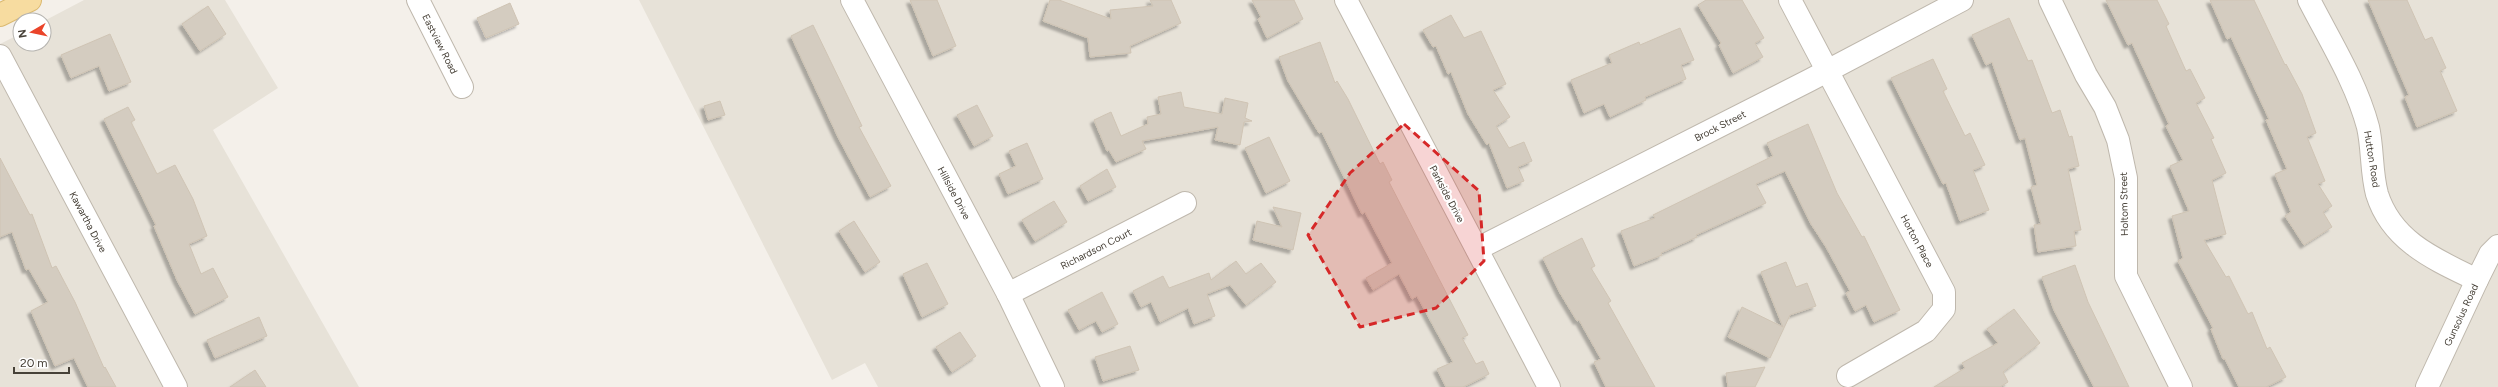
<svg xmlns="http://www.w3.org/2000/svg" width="2498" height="387" viewBox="0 0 2498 387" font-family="Figtree,sans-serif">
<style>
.residential{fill:#e7e2d8}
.building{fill:#d4ccc0;stroke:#cfc4b4;filter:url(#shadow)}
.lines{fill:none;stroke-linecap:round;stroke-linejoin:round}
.minor-casing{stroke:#bfb8ad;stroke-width:24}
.major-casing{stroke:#dbb970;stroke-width:24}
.minor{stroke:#fff;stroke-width:22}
.major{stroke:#f7dca0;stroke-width:22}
.marked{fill:#d62828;fill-opacity:0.2;stroke:#d62828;stroke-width:3;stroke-dasharray:8 5;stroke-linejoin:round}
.labels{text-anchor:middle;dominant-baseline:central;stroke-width:4;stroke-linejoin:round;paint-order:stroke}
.street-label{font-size:10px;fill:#474138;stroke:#fff}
</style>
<defs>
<filter id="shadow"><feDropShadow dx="-3.5" dy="3.5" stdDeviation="1" flood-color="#0004"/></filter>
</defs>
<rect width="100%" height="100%" fill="#f4f0ea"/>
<g class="residential">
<path d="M84 0H225L278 88 213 130 359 387H0V44L20 34V44H44V21Z"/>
<path d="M639 0H2498V387H878L865 363 832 380Z"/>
</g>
<g class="building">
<path d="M910 0H937L956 46 933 56Z"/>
<path d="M1050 0H1059L1111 19 1110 10 1153 6 1150 0H1171L1181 23 1130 46 1131 53 1090 57 1088 38 1043 21Z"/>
<path d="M1252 0H1294L1303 19 1267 38 1258 19 1261 17Z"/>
<path d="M1706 0H1742L1764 38 1755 43 1763 57 1733 73 1719 45 1721 43 1698 5Z"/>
<path d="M2106 0H2157L2169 24 2166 26 2186 71 2190 69 2205 98 2196 103 2214 138 2211 139 2226 173 2212 180 2226 234 2204 240 2226 277 2229 276 2248 314 2252 312 2267 349 2270 347 2286 377 2266 387H2239L2225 359H2223L2211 329 2213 328 2178 261 2183 258 2172 216 2189 211 2170 166 2183 160 2166 126 2169 124 2132 43 2128 45Z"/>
<path d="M2210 0H2254L2285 65 2286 64 2302 94 2316 133 2307 137 2325 181 2318 184 2332 206 2323 212 2332 227 2304 245 2285 216 2291 212 2275 174 2287 169 2266 120 2269 119 2231 37 2227 39Z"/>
<path d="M2368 0H2407L2425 40 2432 37 2446 68 2440 71 2457 111 2417 127 2405 97 2409 95Z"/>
<path d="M510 3 519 24 486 38 477 18Z"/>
<path d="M208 6 226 34 200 51 182 24Z"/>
<path d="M1451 15 1464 38 1481 31 1506 84 1493 90 1510 117 1496 126 1509 148 1524 142 1532 161 1518 167 1524 181 1507 188 1489 143 1487 145 1468 114 1451 72 1448 74 1436 46 1433 47 1423 30Z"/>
<path d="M2009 18 2028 61 2032 60 2052 113 2060 110 2069 137 2072 136 2079 166 2068 169 2081 230 2074 231 2076 246 2038 252 2034 225 2041 224 2031 187 2037 185 2025 138 2020 140 1992 62 1986 65 1972 35Z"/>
<path d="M813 25 862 126 859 127 891 186 870 197 838 137 791 36Z"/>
<path d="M1680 28 1694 60 1681 65 1686 79 1645 97 1646 100 1610 117 1604 104 1584 113 1571 80 1612 63 1609 55 1639 42 1640 45Z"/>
<path d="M110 34 131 82 109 91 99 66 71 78 61 55Z"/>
<path d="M1320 42 1335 83 1337 81 1348 99 1380 164 1383 162 1392 180 1389 182 1468 335 1462 338 1476 364 1483 361 1489 374 1463 387H1446L1437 369 1453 362 1417 296 1412 299 1399 274 1373 290 1366 278 1392 263 1365 212 1362 214 1322 132 1319 133 1288 81 1279 57Z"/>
<path d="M1933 59 1947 89 1943 91 1965 136 1970 133 1985 165 1973 170 1989 210 1960 221 1946 183 1943 184 1891 78Z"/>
<path d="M1181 92 1184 107 1222 114 1225 98 1248 103 1245 118 1252 121 1244 122 1240 145 1215 140 1218 127 1142 141 1146 149 1116 162 1109 150 1107 151 1094 120 1111 112 1121 136 1148 124 1147 117 1161 114 1158 97Z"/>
<path d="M720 101 725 115 708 120 704 106Z"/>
<path d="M977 105 993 136 974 146 957 115Z"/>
<path d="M128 107 135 120 131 122 157 174 175 165 193 199 207 236 189 244 201 274 213 268 228 297 195 314 177 280 154 226 156 225 104 119Z"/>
<path d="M1808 124 1837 193 1862 237 1864 236 1900 310 1874 322 1866 305 1855 311 1846 293 1850 291 1826 247 1811 224 1785 171 1756 184 1766 203 1696 235 1697 237 1661 253 1662 255 1634 266 1621 231 1655 218 1653 215 1773 156 1767 143Z"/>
<path d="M1269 137 1290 181 1266 193 1245 148Z"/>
<path d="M1027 143 1043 179 1008 194 999 174 1016 166 1009 151Z"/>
<path d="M0 158 30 215 32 214 52 268 56 266 75 302 104 368 105 367 116 387H88L74 358 55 366 31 311 48 302 29 269 26 270 12 232 0 237Z"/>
<path d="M1107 169 1116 187 1088 201 1080 186Z"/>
<path d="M1054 201 1067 222 1035 241 1022 220Z"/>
<path d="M1273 207 1301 213 1293 250 1253 240 1257 221 1282 227Z"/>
<path d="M854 221 880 262 865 272 839 231Z"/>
<path d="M1582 238 1595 266 1591 268 1611 301 1608 303 1655 387H1606L1594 362 1601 359 1579 320 1577 321 1560 293 1543 258Z"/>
<path d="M1236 261 1246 274 1261 263 1276 282 1246 305 1230 285 1207 294 1215 316 1194 324 1188 308 1160 322 1151 302 1141 307 1133 291 1163 276 1169 288 1209 273 1211 280Z"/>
<path d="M1786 262 1796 287 1807 283 1816 306 1790 315 1770 358 1728 337 1742 307 1783 327 1761 272Z"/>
<path d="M927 263 948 304 922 317 903 274Z"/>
<path d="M2075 265 2088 302 2129 387H2094L2054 310 2042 277Z"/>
<path d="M1102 292 1118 324 1102 332 1096 321 1079 330 1068 310Z"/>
<path d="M2014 309 2040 343 2003 372 2008 382 2000 387H1934L1965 368 1962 363 1998 343 1987 329Z"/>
<path d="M259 317 267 336 215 358 207 340Z"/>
<path d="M960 332 976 356 952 372 936 347Z"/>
<path d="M1130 346 1139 370 1103 381 1095 357Z"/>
<path d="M1765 367 1755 387H1728L1726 373Z"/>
<path d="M255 370 266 387H230Z"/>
</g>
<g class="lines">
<g class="minor-casing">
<g id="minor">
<path d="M418 0 462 87"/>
<path d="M852 0 1008 294 1053 387"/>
<path d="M1346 0 1549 387"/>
<path d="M1790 0 1944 292V309L1926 331 1848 376"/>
<path d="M2050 0 2086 75 2105 107 2118 140 2126 178V276L2181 387"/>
<path d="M2309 0C2330 41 2356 82 2368 127 2373 149 2371 172 2377 194 2392 242 2436 260 2477 280"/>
<path d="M0 56 176 387"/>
<path d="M1477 249 1810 80 1962 0"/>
<path d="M1008 294 1185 203"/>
<path d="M2427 387 2477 280 2490 254 2498 246"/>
</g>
</g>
<g class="major-casing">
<path id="major" d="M0 15 30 0"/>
</g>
<use href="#minor" class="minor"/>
<use href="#major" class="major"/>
</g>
<path class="marked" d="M1404 124 1479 191 1484 261 1436 308 1360 327 1308 235 1350 173Z"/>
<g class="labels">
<g class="street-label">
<text transform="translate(440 44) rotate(63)">Eastview Road</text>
<text transform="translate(1720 126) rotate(-27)">Brock Street</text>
<text transform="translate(2372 159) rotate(81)">Hutton Road</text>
<text transform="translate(954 193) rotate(62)">Hillside Drive</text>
<text transform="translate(1447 194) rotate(62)">Parkside Drive</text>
<text transform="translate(2124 204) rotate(-91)">Holtom Street</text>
<text transform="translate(88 222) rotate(62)">Kawartha Drive</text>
<text transform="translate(1917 241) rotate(62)">Horton Place</text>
<text transform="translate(1096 249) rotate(-27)">Richardson Court</text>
<text transform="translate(2461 315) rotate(-65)">Gunsolus Road</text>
</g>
</g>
<g transform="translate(32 32) rotate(261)"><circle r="19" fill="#ffffff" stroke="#b5b3af"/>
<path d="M0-3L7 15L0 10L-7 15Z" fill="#ea442a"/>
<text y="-6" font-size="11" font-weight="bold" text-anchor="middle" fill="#474138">N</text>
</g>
<path d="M14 367v6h55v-6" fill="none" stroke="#474138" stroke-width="2"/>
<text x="20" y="367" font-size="12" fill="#474138" stroke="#ffffff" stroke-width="3" paint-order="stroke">20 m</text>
</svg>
